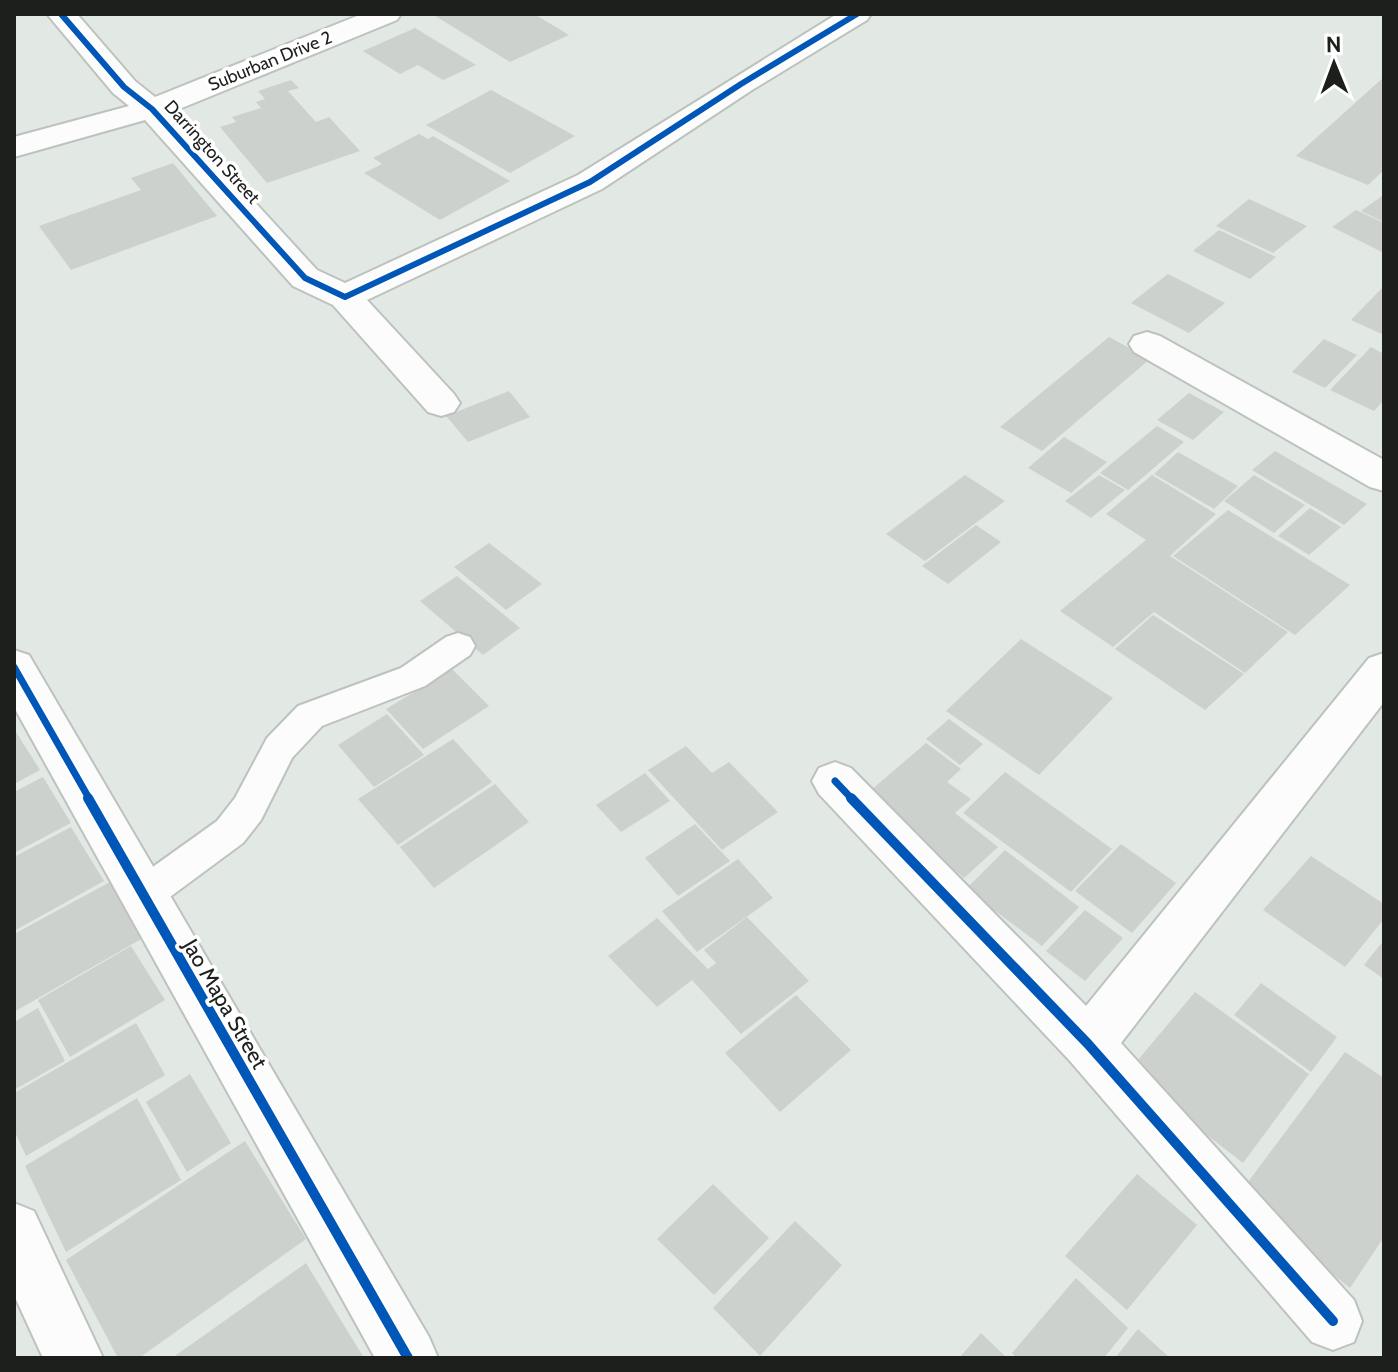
<svg xmlns="http://www.w3.org/2000/svg" width="1398" height="1372" viewBox="0 0 1398 1372" font-family="Cabin,sans-serif">
<style>
.building{fill:#cdd1ce}
.lines{fill:none;stroke-linecap:round;stroke-linejoin:round}
.service-casing{stroke:#bdc2be;stroke-width:4}
.minor-casing{stroke:#bdc2be;stroke-width:4}
.tertiary-casing{stroke:#bdc2be;stroke-width:4}
.service{fill:#fbfcfb;fill-rule:evenodd}
.minor{fill:#fbfcfb;fill-rule:evenodd}
.tertiary{fill:#fbfcfb;fill-rule:evenodd}
.cycleway-far2-casing{stroke:#fff;stroke-width:10}
.cycleway-far1-casing{stroke:#fff;stroke-width:12}
.cycleway-casing{stroke:#fff;stroke-width:15}
.cycleway-far2{stroke:#0057b8;stroke-width:6}
.cycleway-far1{stroke:#0057b8;stroke-width:7}
.cycleway{stroke:#0057b8;stroke-width:10}
.labels{text-anchor:middle;dominant-baseline:central;stroke-width:7;stroke-linejoin:round;paint-order:stroke}
.far-street-label{font-size:18px;fill:#1c1f1c;stroke:#fff}
.street-label{font-size:22px;fill:#1c1f1c;stroke:#fff}
</style>
<rect width="100%" height="100%" fill="#e2e8e3"/>
<g class="building">
<path d="M432 14H534L569 35 510 62Z"/>
<path d="M415 28 476 65 443 80 418 65 400 74 363 51Z"/>
<path d="M1384 77V170L1368 185 1296 156Z"/>
<path d="M291 80 299 88 288 91 316 122 329 117 360 151 267 183 220 127 236 122 232 117 261 108 256 102 265 99 258 91Z"/>
<path d="M491 90 575 136 510 173 426 125Z"/>
<path d="M419 134 428 139 433 136 510 181 440 220 364 173 382 164 373 158Z"/>
<path d="M173 163 217 216 71 270 39 226 141 190 131 178Z"/>
<path d="M1382 196 1384 197V222L1361 211Z"/>
<path d="M1249 199 1307 226 1273 253 1216 226Z"/>
<path d="M1356 210 1384 223V253L1332 227Z"/>
<path d="M1219 230 1276 257 1250 279 1193 251Z"/>
<path d="M1168 274 1225 303 1189 333 1131 303Z"/>
<path d="M1384 286V335L1351 320Z"/>
<path d="M1109 337 1150 359 1042 451 1000 427Z"/>
<path d="M1324 339 1357 355 1325 388 1292 372Z"/>
<path d="M1371 347 1384 354V400L1374 411 1330 390Z"/>
<path d="M509 391 530 417 468 442 446 416Z"/>
<path d="M1189 393 1224 412 1193 440 1157 420Z"/>
<path d="M1157 426 1184 442 1128 490 1100 473Z"/>
<path d="M1064 437 1107 462 1071 493 1028 468Z"/>
<path d="M1275 451 1367 504 1344 525 1252 470Z"/>
<path d="M1178 452 1238 486 1214 509 1154 474Z"/>
<path d="M965 475 1005 501 925 561 886 534Z"/>
<path d="M1099 475 1125 490 1091 518 1065 501Z"/>
<path d="M1152 475 1216 514 1170 556 1288 632 1245 673 1154 612 1113 647 1060 611 1146 540 1106 514Z"/>
<path d="M1254 475 1305 505 1274 533 1224 501Z"/>
<path d="M1310 508 1341 527 1309 555 1278 536Z"/>
<path d="M1228 510 1350 585 1295 635 1173 556Z"/>
<path d="M976 525 1001 542 948 584 922 566Z"/>
<path d="M489 543 542 584 506 610 454 567Z"/>
<path d="M457 576 520 628 483 655 420 601Z"/>
<path d="M1153 615 1244 674 1205 710 1115 649Z"/>
<path d="M1021 639 1113 698 1039 775 946 711Z"/>
<path d="M452 669 489 706 423 749 386 709Z"/>
<path d="M387 714 424 755 374 787 338 745Z"/>
<path d="M949 719 983 744 960 765 926 739Z"/>
<path d="M16 732 40 770 14 784V733Z"/>
<path d="M453 739 492 782 398 845 358 799Z"/>
<path d="M926 743 961 769 947 782 971 799 955 813 998 847 964 878 863 797Z"/>
<path d="M686 746 712 773 729 762 778 812 722 850 648 770Z"/>
<path d="M1005 772 1112 849 1071 892 963 813Z"/>
<path d="M645 773 670 801 621 832 596 805Z"/>
<path d="M43 777 71 823 14 853V792Z"/>
<path d="M495 784 529 822 434 888 400 847Z"/>
<path d="M695 824 730 861 678 896 645 858Z"/>
<path d="M71 827 104 881 14 931V857Z"/>
<path d="M1121 844 1176 883 1132 933 1075 891Z"/>
<path d="M1005 850 1079 907 1042 946 966 889Z"/>
<path d="M1311 856 1384 904V919L1345 967 1263 910Z"/>
<path d="M738 859 773 898 697 952 662 911Z"/>
<path d="M110 882 143 938 14 1012V934Z"/>
<path d="M1085 910 1123 938 1085 981 1046 951Z"/>
<path d="M747 917 809 981 741 1034 692 980 657 1007 608 956 657 918 708 969 716 963 704 950Z"/>
<path d="M1384 940V979L1364 965Z"/>
<path d="M131 946 165 1000 70 1057 38 1000Z"/>
<path d="M1261 983 1337 1037 1311 1072 1234 1015Z"/>
<path d="M1195 992 1309 1074 1243 1163 1127 1073Z"/>
<path d="M796 995 851 1050 780 1112 725 1053Z"/>
<path d="M38 1008 65 1061 14 1090V1022Z"/>
<path d="M136 1023 165 1075 26 1156 14 1130V1093Z"/>
<path d="M1345 1052 1384 1078V1237L1350 1288 1236 1198Z"/>
<path d="M190 1074 231 1143 187 1172 146 1102Z"/>
<path d="M137 1098 181 1180 66 1252 25 1166Z"/>
<path d="M245 1141 306 1239 139 1358H118L66 1260Z"/>
<path d="M1137 1174 1197 1225 1127 1310 1065 1256Z"/>
<path d="M713 1184 769 1238 714 1295 657 1239Z"/>
<path d="M795 1221 842 1265 760 1356 713 1308Z"/>
<path d="M306 1263 364 1358H172Z"/>
<path d="M1076 1278 1128 1328 1104 1358H1017L1012 1353Z"/>
<path d="M1138 1329 1170 1358H1115Z"/>
<path d="M981 1333 1007 1358H959Z"/>
</g>
<g class="lines">
<g class="service-casing">
<path id="service" d="M458 633 470 637 475 646 470 655 425 686 322 726 292 758 261 820 243 843 155 908 142 912 129 908 123 896 129 884 217 821 235 798 267 738 298 706 401 668 446 637Z"/>
</g>
<g class="minor-casing">
<g id="minor">
<path d="M47 14H77L135 81 155 97 362 14H401L397 20 172 112 317 270 345 283 578 175 837 14H871L867 20 752 90 602 189 367 300 454 394 460 403 454 412 441 416 428 412 333 305 293 286 145 120 14 157V137L129 106 113 93Z"/>
<path d="M1147 332 1160 336 1384 460V491L1370 487 1134 352 1129 344 1134 336Z"/>
<path d="M1384 653V702L1121 1043 1354 1300 1362 1321 1354 1342 1333 1350 1312 1342 1070 1061 819 794 812 781 819 768 835 762 851 768 1086 1006 1369 658Z"/>
<path d="M14 1203 34 1211 103 1358H43L14 1295Z"/>
</g>
</g>
<g class="tertiary-casing">
<path id="tertiary" d="M14 650 29 655 429 1337 438 1358H375L14 707Z"/>
</g>
<use href="#service" class="service"/>
<use href="#minor" class="minor"/>
<use href="#tertiary" class="tertiary"/>
<g class="cycleway-far2-casing">
<path id="cycleway-far2" d="M61 14 124 87 152 109 305 278 345 297 590 182 741 84 857 14"/>
</g>
<g class="cycleway-far1-casing">
<g id="cycleway-far1">
<path d="M14 667 90 800"/>
<path d="M835 781 853 800"/>
</g>
</g>
<g class="cycleway-casing">
<g id="cycleway">
<path d="M88 798 408 1358"/>
<path d="M851 798 1088 1044 1333 1321"/>
</g>
</g>
<use href="#cycleway-far2" class="cycleway-far2"/>
<use href="#cycleway-far1" class="cycleway-far1"/>
<use href="#cycleway" class="cycleway"/>
</g>
<g class="labels">
<g class="far-street-label">
<text transform="translate(270 61) rotate(-22)">Suburban Drive 2</text>
<text transform="translate(212 152) rotate(48)">Darrington Street</text>
</g>
<g class="street-label">
<text transform="translate(225 1004) rotate(60)">Jao Mapa Street</text>
</g>
</g>
<rect width="1398" height="1372" fill="none" stroke="#1c1f1c" stroke-width="32"/>
<g transform="translate(1334 64) rotate(359)" stroke="#ffffff" stroke-width="6" paint-order="stroke">
<path d="M0-6L14 30L0 20L-14 30Z" fill="#1c1f1c"/>
<text y="-12" font-size="22" font-weight="bold" text-anchor="middle" fill="#1c1f1c">N</text>
</g>
</svg>
